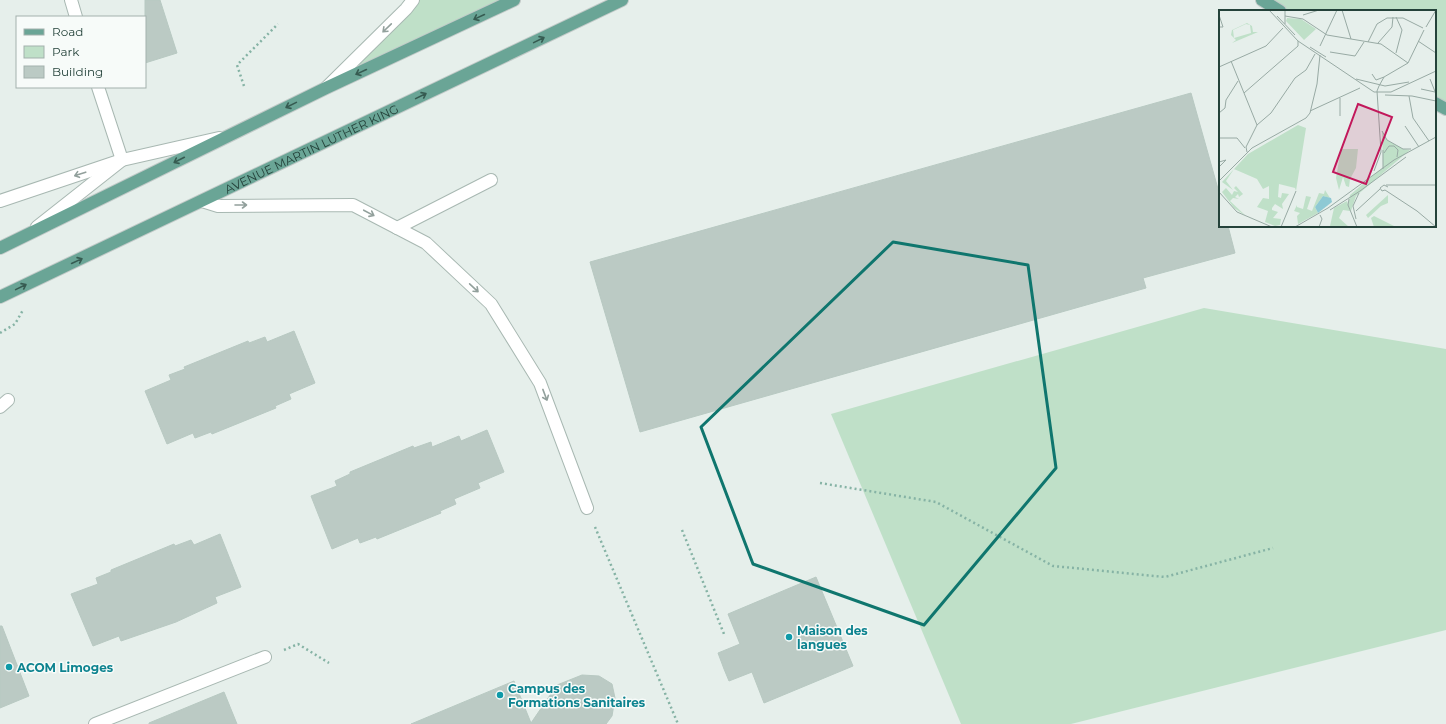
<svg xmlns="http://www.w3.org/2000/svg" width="1446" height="724" viewBox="0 0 1446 724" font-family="Montserrat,sans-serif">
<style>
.green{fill:#bfe0c8}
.building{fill:#bbcac4;stroke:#b8c9c2}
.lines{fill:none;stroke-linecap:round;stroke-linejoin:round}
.minor-casing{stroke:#a8b8b2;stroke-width:14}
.major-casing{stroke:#c2cac8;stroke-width:14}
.path{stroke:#86b3a5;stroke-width:2.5;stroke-dasharray:2 3;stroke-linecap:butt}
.minor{stroke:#fff;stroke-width:12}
.major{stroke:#6aa596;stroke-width:12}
.oneway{stroke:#365b51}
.oneway2{stroke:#92a09c}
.marked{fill:none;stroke:#0f766e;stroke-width:3;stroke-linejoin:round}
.culture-dot{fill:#0f9aa8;stroke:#f7fbf9;stroke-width:1.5}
.labels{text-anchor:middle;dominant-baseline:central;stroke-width:3;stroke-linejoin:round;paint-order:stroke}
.street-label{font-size:12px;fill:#24423a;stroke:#f7fbf9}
.culture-label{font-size:12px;font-weight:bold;fill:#0d838f;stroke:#f7fbf9;text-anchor:start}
.inset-road{fill:none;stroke:#98aaa4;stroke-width:1}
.view{fill:#c2185b;fill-opacity:0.15;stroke:#c2185b;stroke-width:2}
.inset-edge{fill:none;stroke:#24423a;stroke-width:2}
</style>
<rect width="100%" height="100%" fill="#e6efeb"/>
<g class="green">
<path d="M413 0H514L326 88Z"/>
<path d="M1262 0H1446V109L1435 103V11H1280Z"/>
<path d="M1204 308 1446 349V630L1071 724H961L831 414Z"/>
</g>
<g class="building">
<path d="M145 0H160L177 53 145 63Z"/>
<path d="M1191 93 1220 196V226H1228L1235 253 1143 278 1146 288 640 432 590 262Z"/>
<path d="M294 331 315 383 289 394 291 399 275 406 276 408 212 434 211 432 195 438 193 433 167 444 145 391 171 380 169 375 185 369 184 367 248 341 249 343 265 337 267 342Z"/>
<path d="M487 430 504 472 478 483 480 488 454 499 456 504 440 511 441 513 377 539 376 537 360 543 358 538 332 549 311 496 337 486 335 481 350 474V472L413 446 414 448 431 442 432 447 459 436 461 441Z"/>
<path d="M220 534 241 587 215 597 217 603 176 622 121 641 119 636 93 646 71 594 98 584 96 578 111 572V570L174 544 175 546 191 540 194 545Z"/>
<path d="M816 577 853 666 764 703 752 672 729 681 724 669 718 653 740 644 728 614Z"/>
<path d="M0 626H2L29 696 0 708Z"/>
<path d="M582 675 599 676 612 684 615 698 612 716 606 724H411L514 681 531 723 557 685Z"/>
<path d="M224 692 237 724H149V723Z"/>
</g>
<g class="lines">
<g class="minor-casing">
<g id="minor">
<path d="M71 0 76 17"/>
<path d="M327 87 406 9 413 0"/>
<path d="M0 201 122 160 219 138"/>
<path d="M202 201 218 206 353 205 426 243 491 304 540 383 587 508"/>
<path d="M37 227 122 160 98 87"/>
<path d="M397 228 491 180"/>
<path d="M0 407 8 400"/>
<path d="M95 724 265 657"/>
</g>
</g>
<g class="major-casing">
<g id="major">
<path d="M1262 0 1280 11"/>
<path d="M1435 103 1446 109"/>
<path d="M0 248 326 88 514 0"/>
<path id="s1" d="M0 297 622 0"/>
</g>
</g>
<g class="path">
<path d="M244 86 237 65 278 24"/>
<path d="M0 333 15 324 23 310"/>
<path d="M820 483 936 502 1053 566 1165 577 1273 548"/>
<path d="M595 527 678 724"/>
<path d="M682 530 724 634"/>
<path d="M284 650 298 644 329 663"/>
</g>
<use href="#minor" class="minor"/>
<use href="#major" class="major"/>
</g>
<defs><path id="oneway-shaft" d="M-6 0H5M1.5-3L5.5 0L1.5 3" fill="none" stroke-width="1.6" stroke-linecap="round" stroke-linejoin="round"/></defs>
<g class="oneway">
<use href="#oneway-shaft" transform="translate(479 17) rotate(155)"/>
<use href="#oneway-shaft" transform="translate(539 40) rotate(-26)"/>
<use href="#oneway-shaft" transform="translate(361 72) rotate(155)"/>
<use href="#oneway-shaft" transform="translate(421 96) rotate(-26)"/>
<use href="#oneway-shaft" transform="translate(291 105) rotate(154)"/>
<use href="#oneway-shaft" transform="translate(179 160) rotate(153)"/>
<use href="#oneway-shaft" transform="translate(77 261) rotate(-25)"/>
<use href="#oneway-shaft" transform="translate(21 287) rotate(-26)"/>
</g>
<g class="oneway2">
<use href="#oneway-shaft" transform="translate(387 28) rotate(136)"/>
<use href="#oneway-shaft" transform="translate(80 174) rotate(162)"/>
<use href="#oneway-shaft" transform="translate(241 205)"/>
<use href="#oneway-shaft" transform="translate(369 213) rotate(28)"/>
<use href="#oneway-shaft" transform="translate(474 288) rotate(43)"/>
<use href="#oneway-shaft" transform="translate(545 395) rotate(69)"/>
</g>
<path class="marked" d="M893 242 1028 265 1056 468 924 625 753 564 701 427Z"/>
<g class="culture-dot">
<circle cx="789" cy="637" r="4"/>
<circle cx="9" cy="667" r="4"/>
<circle cx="500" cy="695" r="4"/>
</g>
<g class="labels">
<g class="street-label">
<text stroke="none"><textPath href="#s1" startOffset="345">AVENUE MARTIN LUTHER KING</textPath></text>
</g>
<g class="culture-label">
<text x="797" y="630">Maison des<tspan x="797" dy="14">langues</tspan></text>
<text x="17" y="667">ACOM Limoges</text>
<text x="508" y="688">Campus des<tspan x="508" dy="14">Formations Sanitaires</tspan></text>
</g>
</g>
<g transform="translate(1219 10)">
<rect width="217" height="217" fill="#e6efeb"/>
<path d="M68 8 82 9 97 19 85 30 67 11ZM28 13 33 16 34 22H39L13 33 17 30 12 25 13 20ZM27 14 31 15 32 23 15 28 14 20ZM79 115 87 118 77 181 76 178 60 174 59 187 62 188 63 183 70 184 63 194 64 199 56 194 53 198V200L59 202 54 208 62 209 61 215 56 216 46 212 49 201 38 197 44 188 50 189V176L44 179 38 169 15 159 7 171 14 180 3 172 29 144ZM163 121 168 130 184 139 191 140 137 186 132 201 129 195 131 185 164 157ZM122 139H139L137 158 131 169 130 177 127 176 124 167 120 180 117 168ZM17 176 24 184 20 187 19 184 16 187 20 189 14 188 11 191 27 206 15 198 3 182 7 178 13 185 15 181 19 182 15 178ZM106 180 111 188 104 186 96 197 99 203 79 214 78 206 81 203 75 201 78 195V197L84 199 87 186 92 187 88 199 93 201 100 183 105 184ZM169 185V193L162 196 149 208 147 205ZM128 191 131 201 124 200 120 208 130 217 111 216 115 198ZM155 206 175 216V217H155L152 208Z" fill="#bfe0c8" fill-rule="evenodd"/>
<path d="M104 186 112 188 113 192 99 203 96 197Z" fill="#8ec9d4"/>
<path class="inset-road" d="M50 0 79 31 155 82H172L217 61M66 0V14M123 0 132 29M0 5 4 17H0M84 5 100 0M58 6 76 25M66 6 84 9 108 25 162 34 189 53M207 17 217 0M199 31 217 43M149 32 158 14 168 8H184L204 18M159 33 173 17 174 7M101 36 118 0M91 37 107 47M111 42 136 46 145 32M177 43 183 20 177 7M12 51 38 115M0 57 47 36 64 18M153 64 157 70 165 67M137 69 166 76 190 72M211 69 217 84M160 76 165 67 189 53 205 20M202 79 216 82M25 83 79 36V31M166 85 193 86 217 91M190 86 194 108 210 131M121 88V106M91 101 141 78M0 103 6 98 7 90 19 71M186 116 200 137M163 121 168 130 184 139H192M0 128H18L26 138M28 142 27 137 38 115 52 103 76 68 87 60 96 44M165 143 170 136H175L179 140 178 147M0 152 7 150 0 157M14 157 33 138 87 108 91 103 98 74 101 45M164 159V140M155 161 162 142 158 81 160 76M0 171 16 155M167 175H217M166 180 198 201 217 217M166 180 163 181 161 178 165 175 169 177M0 182 18 202 53 217M130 189 129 195 138 217M111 200 141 181 187 147M137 201 161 179M137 209 134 196 140 183M62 217 77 181M76 217 109 198 175 150 217 127M100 217 103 209 101 205"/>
<path class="view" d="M139 94 173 107 147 174 114 162Z"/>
<rect width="217" height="217" class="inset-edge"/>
</g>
<rect x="16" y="16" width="130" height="72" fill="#f7fbf9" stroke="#a3b1ad"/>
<rect x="24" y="29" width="20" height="6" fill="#6aa596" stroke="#a3b1ad"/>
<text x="52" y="36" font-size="12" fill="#24423a">Road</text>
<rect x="24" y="46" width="20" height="12" fill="#bfe0c8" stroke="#a3b1ad"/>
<text x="52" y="56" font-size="12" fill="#24423a">Park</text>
<rect x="24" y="66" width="20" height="12" fill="#bbcac4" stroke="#a3b1ad"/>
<text x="52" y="76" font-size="12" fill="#24423a">Building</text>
</svg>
